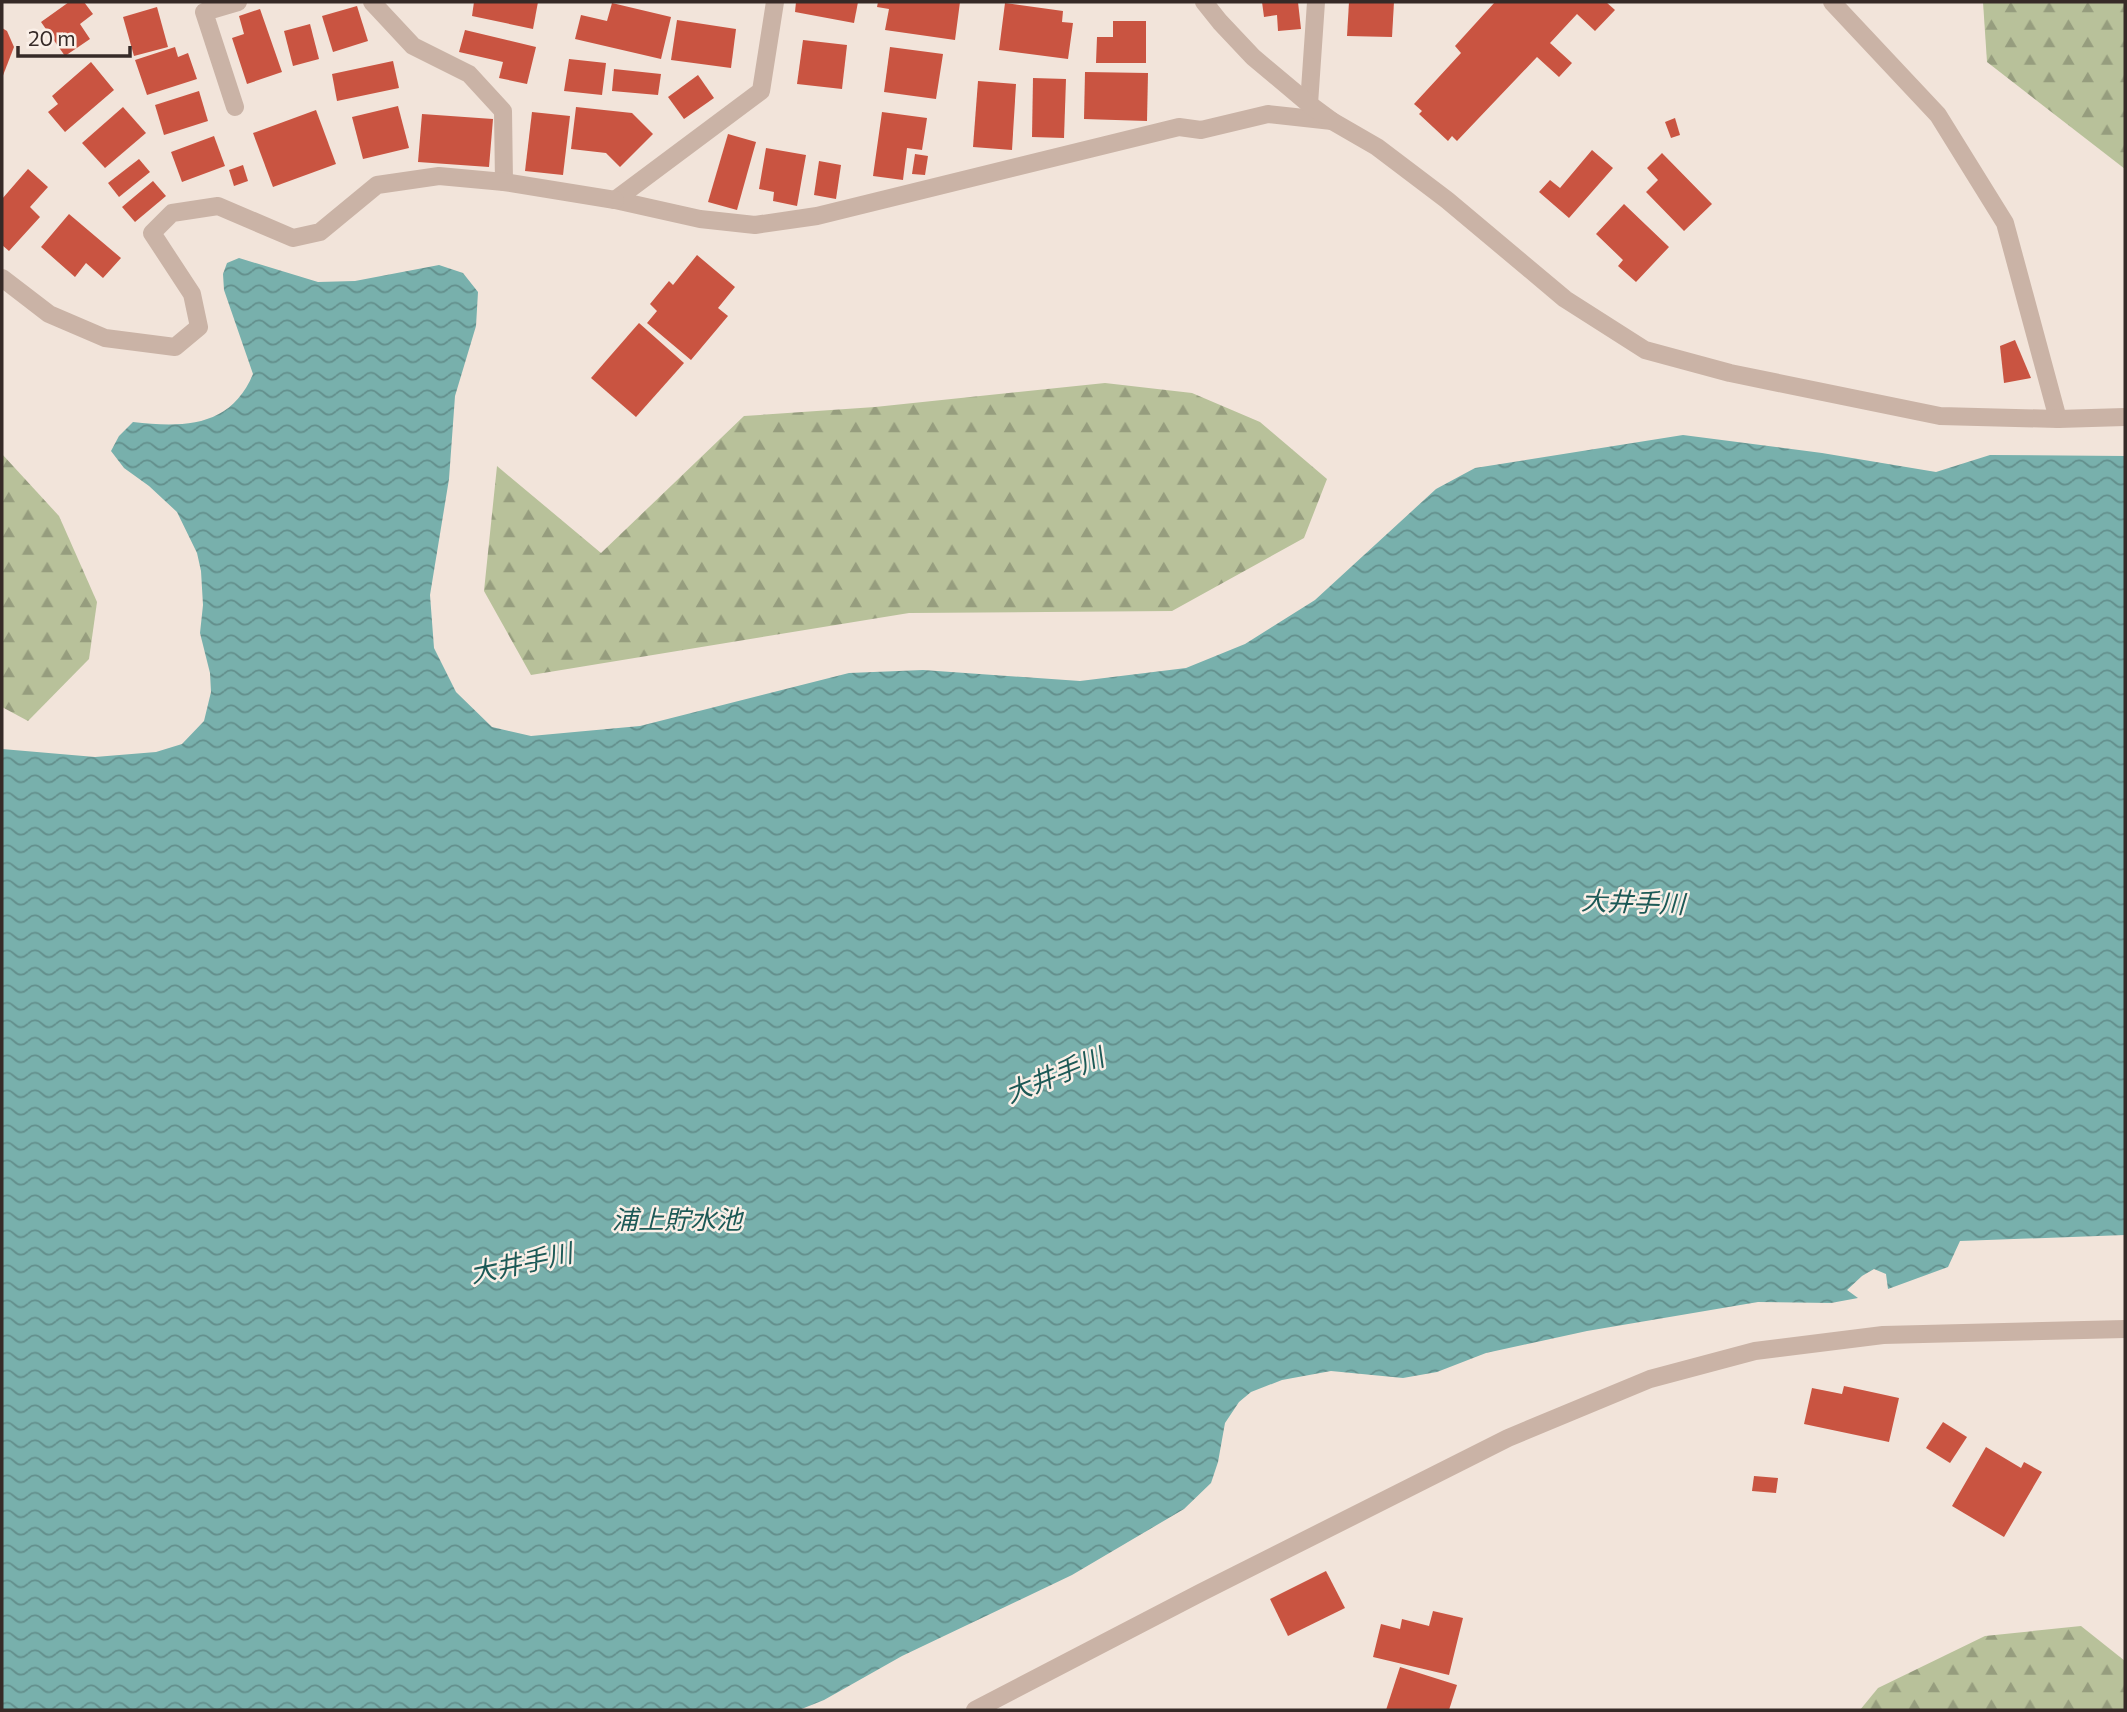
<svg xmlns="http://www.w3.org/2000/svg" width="2127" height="1712" viewBox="0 0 2127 1712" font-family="Commissioner,'Noto Sans JP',sans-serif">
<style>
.forest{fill:url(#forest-firs)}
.water{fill:url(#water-waves)}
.building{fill:#c95441}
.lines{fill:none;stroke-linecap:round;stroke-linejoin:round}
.minor{stroke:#cab3a6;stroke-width:18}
.tertiary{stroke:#cab3a6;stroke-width:18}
.labels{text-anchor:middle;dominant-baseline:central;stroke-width:5;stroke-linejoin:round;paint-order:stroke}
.water-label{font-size:26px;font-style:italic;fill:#1c5956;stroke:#faefe7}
</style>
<defs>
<pattern id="forest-firs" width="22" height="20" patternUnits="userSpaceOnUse" patternTransform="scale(1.75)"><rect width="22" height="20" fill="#b8c19a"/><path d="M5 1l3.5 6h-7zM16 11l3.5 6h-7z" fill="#969d7e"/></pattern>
<pattern id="water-waves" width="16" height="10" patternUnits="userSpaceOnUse" patternTransform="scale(1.75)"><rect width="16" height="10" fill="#78b0ac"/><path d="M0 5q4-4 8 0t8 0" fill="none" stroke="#638f8c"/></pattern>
</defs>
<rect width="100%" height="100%" fill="#f2e4da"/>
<g class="forest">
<path d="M1983 2H2125V169L1987 62Z"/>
<path d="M1105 383 1192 393 1260 422 1327 479 1304 538 1172 611 909 613 531 675 484 591 497 466 601 553 744 416 875 407Z"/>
<path d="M2 454 59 516 97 602 89 659 28 721 2 707Z"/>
<path d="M2081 1626 2125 1661V1710H1860L1878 1688 1985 1636Z"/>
</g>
<path class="water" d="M239 258 318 282 355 281 439 265 463 273 478 292 476 326 455 396 449 479 430 595 434 648 456 692 492 727 531 736 640 726 849 673 923 670 1080 681 1186 668 1245 644 1315 600 1436 489 1475 468 1683 435 1822 453 1936 472 1990 455 2125 456V1235L1960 1241 1948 1267 1888 1289 1886 1274 1874 1269 1862 1276 1847 1290 1858 1298 1831 1303 1758 1302 1587 1331 1486 1353 1437 1372 1403 1378 1331 1371 1282 1380 1251 1392 1239 1402 1225 1423 1218 1462 1211 1483 1184 1509 1072 1575 902 1656 824 1700 799 1710H2V749L95 757 156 752 182 744 204 721 211 692 210 673 200 633 203 605 201 571 197 553 177 512 149 486 124 468 111 451 119 436 133 422C184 428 231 427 253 374L224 290 223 274 227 263Z"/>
<g class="building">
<path d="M69 2H84L93 14 80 24 90 39 65 56 41 22Z"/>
<path d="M474 2H538L533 29 472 16Z"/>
<path d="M796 2H858L854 23 795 12Z"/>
<path d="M878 2H960L955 40 885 30 889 9 877 7Z"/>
<path d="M1262 2H1298L1301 29 1278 31 1277 15 1264 17Z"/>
<path d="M1349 2H1394L1392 37 1347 36Z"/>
<path d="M1495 2H1606L1615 10 1595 31 1577 14 1550 43 1572 63 1559 77 1537 57 1457 141 1452 136 1448 141 1419 114 1422 111 1414 104 1461 53 1455 46Z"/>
<path d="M612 3 671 17 661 59 575 39 581 15 607 21Z"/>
<path d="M1005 3 1063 11 1062 22 1073 23 1068 59 999 50Z"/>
<path d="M357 6 368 41 333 52 322 16Z"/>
<path d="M157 7 168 47 134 56 123 17Z"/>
<path d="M260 9 282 72 247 84 232 38 244 34 239 16Z"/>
<path d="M677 20 736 29 731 68 671 60Z"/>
<path d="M1113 21H1146V63H1096L1097 37H1113Z"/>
<path d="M310 24 319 59 293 66 284 31Z"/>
<path d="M2 28 7 31 14 47 2 78Z"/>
<path d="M465 30 536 47 527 84 499 78 503 62 459 52Z"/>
<path d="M803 40 847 45 842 89 797 84Z"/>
<path d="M175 47 178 57 188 53 197 79 147 95 135 60Z"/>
<path d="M890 47 943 54 936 99 884 92Z"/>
<path d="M569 59 606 63 602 95 564 91Z"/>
<path d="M393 61 399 88 337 101 332 74Z"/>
<path d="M91 62 114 90 65 132 48 112 58 104 52 96Z"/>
<path d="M614 69 661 74 658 95 612 91Z"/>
<path d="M1085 72 1148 73 1147 121 1084 119Z"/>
<path d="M698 75 714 98 684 119 668 97Z"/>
<path d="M1033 78 1066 79 1064 138 1032 137Z"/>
<path d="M978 81 1016 84 1012 150 973 147Z"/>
<path d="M199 91 208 121 164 135 155 105Z"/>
<path d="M398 106 409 148 363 159 352 117Z"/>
<path d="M123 107 146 133 105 168 82 143Z"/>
<path d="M576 107 632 113 653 134 620 167 606 153 571 149Z"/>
<path d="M316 110 336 164 273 187 253 133Z"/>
<path d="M532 112 570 116 563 175 525 171Z"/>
<path d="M882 112 927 118 922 150 907 148 903 180 873 176Z"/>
<path d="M422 114 493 119 489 167 418 162Z"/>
<path d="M1675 118 1680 135 1671 138 1665 122Z"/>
<path d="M728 134 756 142 737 210 708 202Z"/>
<path d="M214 136 225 166 182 182 171 152Z"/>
<path d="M766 148 806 155 797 206 773 201 774 192 759 189Z"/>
<path d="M1592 150 1613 168 1569 218 1539 192 1550 180 1560 188Z"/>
<path d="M1662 153 1712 204 1684 231 1646 192 1658 180 1647 168Z"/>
<path d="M915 154 928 156 925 175 912 174Z"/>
<path d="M139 159 150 172 119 197 108 183Z"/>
<path d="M819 161 841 165 836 199 814 195Z"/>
<path d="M243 165 248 181 234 186 229 170Z"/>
<path d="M28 169 48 187 30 207 40 217 9 251 2 245V199Z"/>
<path d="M153 181 166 196 135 222 122 207Z"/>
<path d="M1624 204 1669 247 1636 282 1618 266 1623 260 1596 234Z"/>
<path d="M69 214 121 258 103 278 86 263 75 277 41 247Z"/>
<path d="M697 255 735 287 718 308 728 316 691 360 647 323 657 311 650 304 669 281 673 285Z"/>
<path d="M639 323 684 363 636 417 591 378Z"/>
<path d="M2015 340 2031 378 2004 383 2000 346Z"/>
<path d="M1844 1386 1899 1398 1889 1442 1804 1424 1812 1388 1842 1394Z"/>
<path d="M1943 1422 1967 1437 1950 1463 1926 1448Z"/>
<path d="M1986 1447 2021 1468 2024 1462 2042 1472 2004 1537 1952 1506Z"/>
<path d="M1754 1476 1778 1478 1776 1493 1752 1491Z"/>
<path d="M1326 1571 1345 1608 1288 1636 1270 1599Z"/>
<path d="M1433 1611 1463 1618 1449 1675 1373 1657 1381 1624 1400 1629 1402 1619 1429 1626Z"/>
<path d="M1400 1667 1457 1685 1449 1710H1386Z"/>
</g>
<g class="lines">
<g class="minor">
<path d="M372 2 413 46 469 74 503 111 504 182"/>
<path d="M775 2 761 91 615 200 700 219 755 225 817 216 1179 127 1201 130 1268 114 1332 121"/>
<path d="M1832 2 1938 115 2005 223 2058 419"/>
<path d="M1309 104 1316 2"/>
<path d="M235 107 204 12 238 2"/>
<path d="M2 278 49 314 105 338 175 347 199 327 192 294 152 233 172 213 218 206 293 238 320 232 377 185 439 176 504 182 615 200"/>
</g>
<g class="tertiary">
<path d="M1204 2 1220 22 1253 57 1309 104 1332 121 1377 147 1447 200 1565 299 1645 350 1730 373 1940 416 2058 419 2125 417"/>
<path d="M975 1710 1202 1592 1508 1438 1650 1379 1755 1351 1883 1335 2125 1329"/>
</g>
</g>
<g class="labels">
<g class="water-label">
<text transform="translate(1633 901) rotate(2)">大井手川</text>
<text transform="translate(1054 1074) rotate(-22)">大井手川</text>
<text x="677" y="1218">浦上貯水池</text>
<text transform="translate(521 1262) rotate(-12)">大井手川</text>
</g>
</g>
<rect width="2127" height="1712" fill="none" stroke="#362a27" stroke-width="7"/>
<path d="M18 46v10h112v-10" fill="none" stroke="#362a27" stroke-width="3.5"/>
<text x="28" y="46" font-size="21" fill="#362a27" stroke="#faefe7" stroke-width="5" paint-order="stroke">20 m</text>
</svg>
